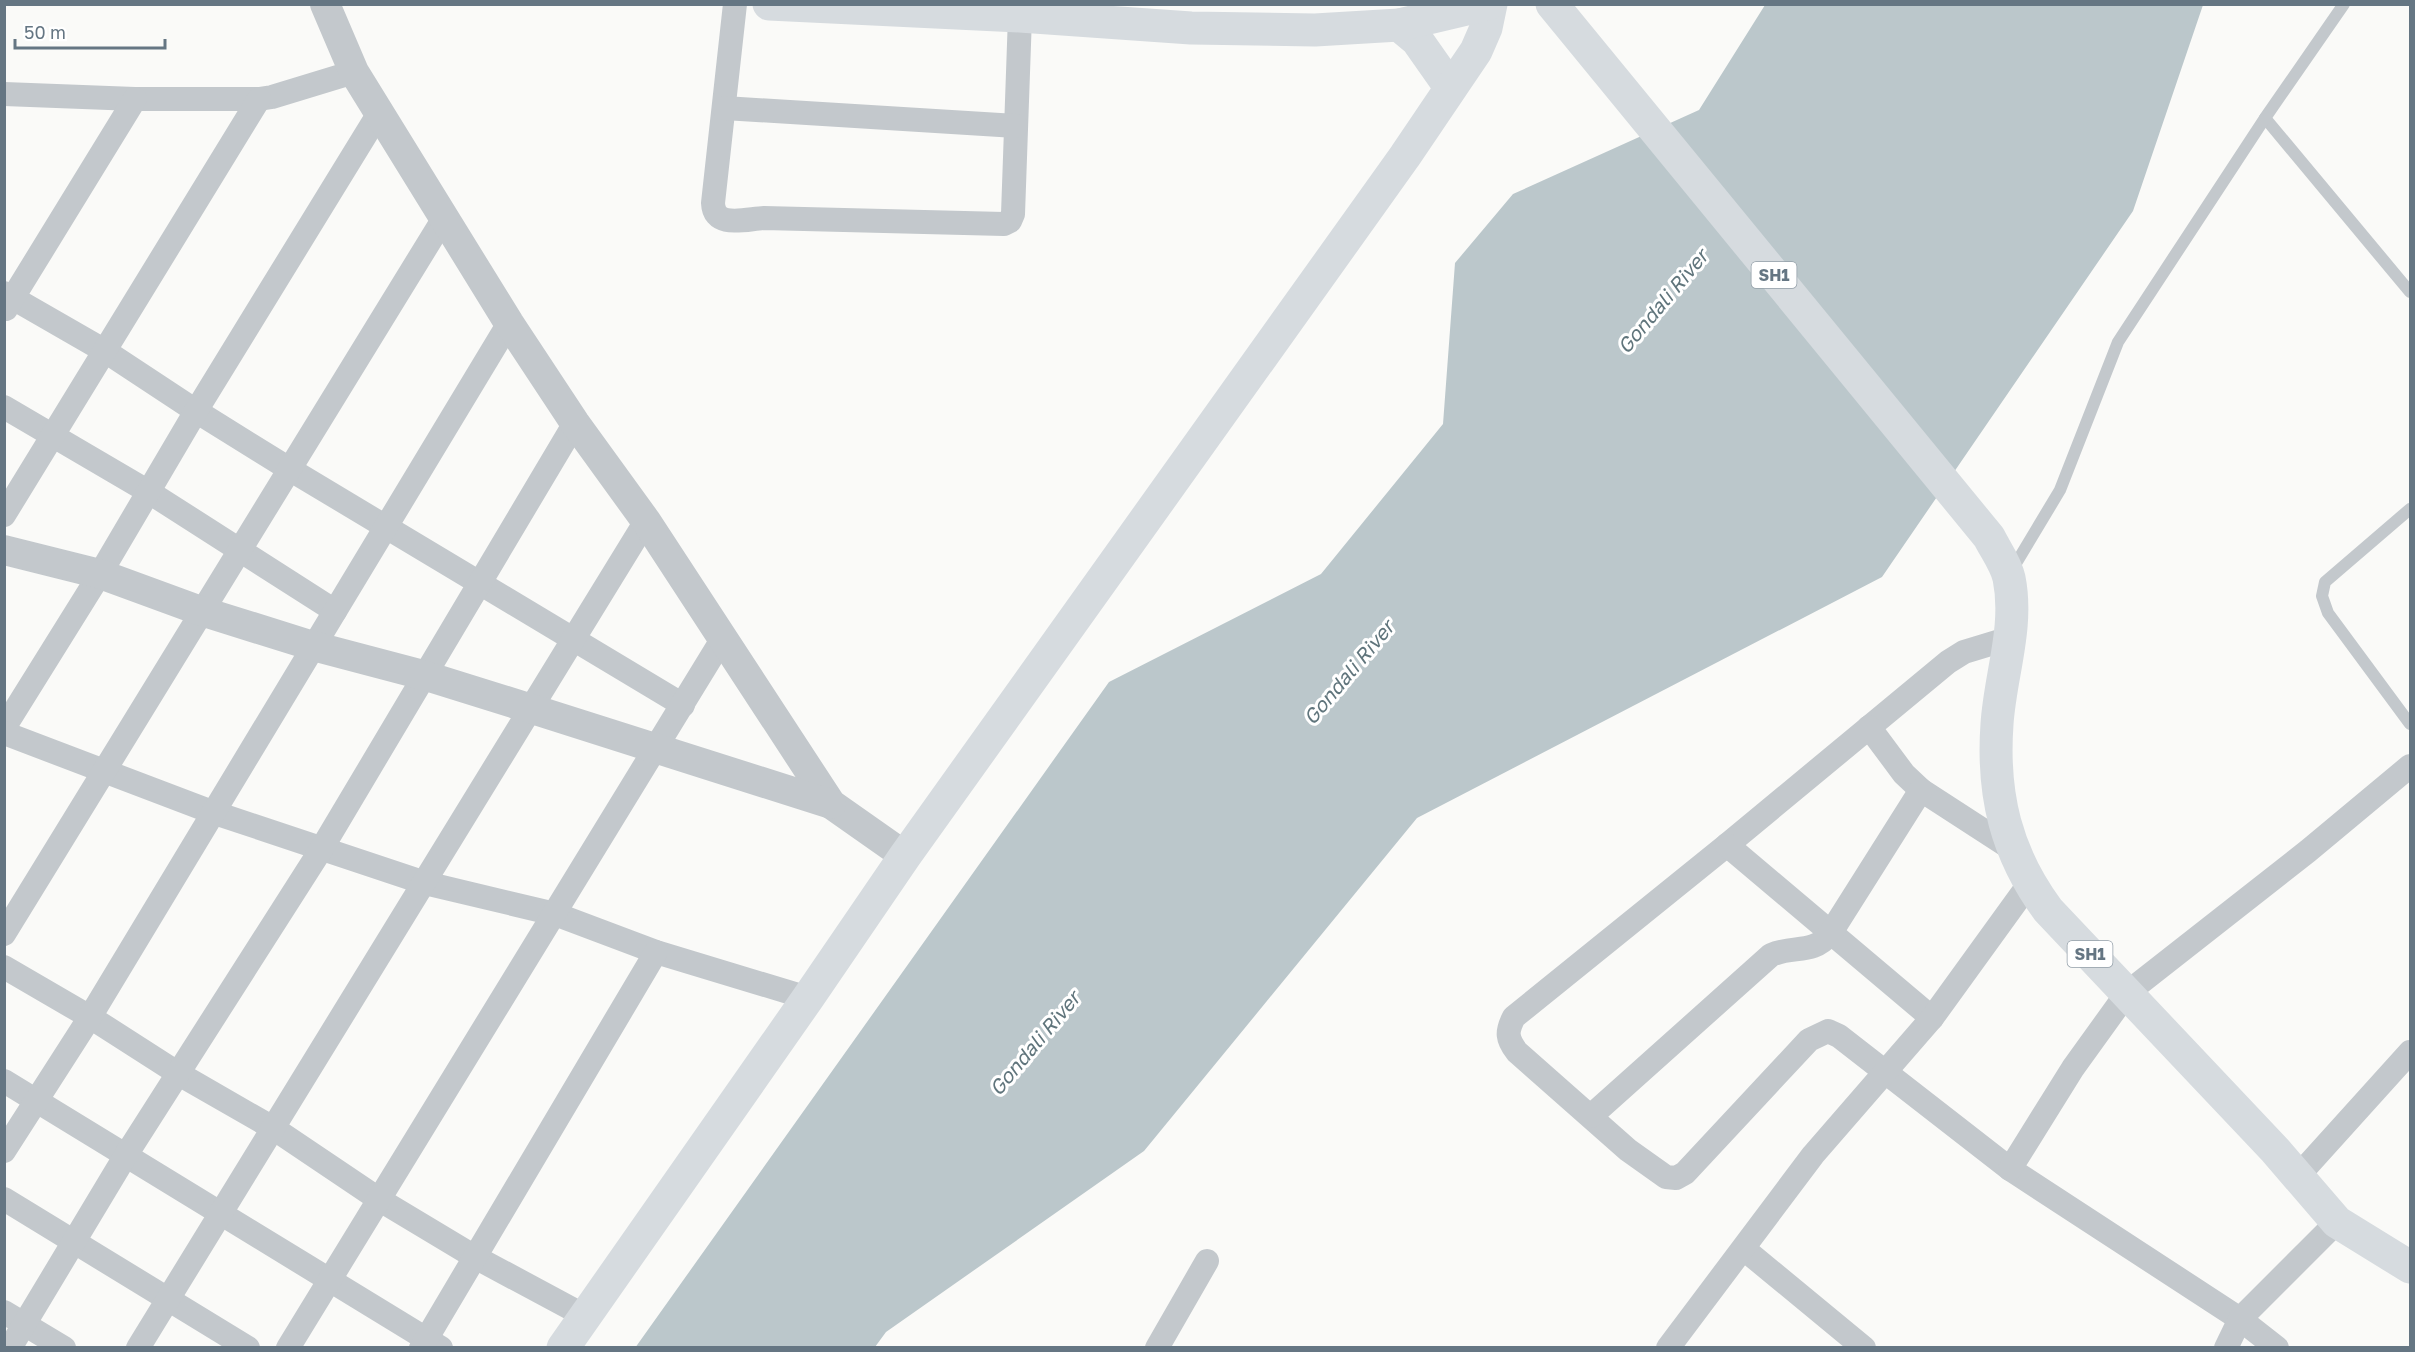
<svg xmlns="http://www.w3.org/2000/svg" width="2415" height="1352" viewBox="0 0 2415 1352" font-family="'Golos Text',sans-serif">
<style>
.water{fill:#bbc7cb}
.lines{fill:none;stroke-linecap:round;stroke-linejoin:round}
.service{stroke:#c3c8cc;stroke-width:12}
.minor{stroke:#c3c8cc;stroke-width:24}
.tertiary{stroke:#c3c8cc;stroke-width:30}
.secondary{stroke:#d6dbdf;stroke-width:33}
.primary{stroke:#d6dbdf;stroke-width:33}
.labels{text-anchor:middle;dominant-baseline:central;stroke-width:6;stroke-linejoin:round;paint-order:stroke}
.shield{fill:#fff;stroke:#939fa8;stroke-width:1.5}
.shield-label{font-size:16px;font-weight:bold;fill:#657683}
.water-label{font-size:20px;font-style:italic;fill:#60757c;stroke:#fff}
</style>
<rect width="100%" height="100%" fill="#fafaf8"/>
<path class="water" d="M1765 5H2203L2133 211 1882 577 1417 818 1144 1151 886 1332 875 1347 635 1348 1109 682 1321 574 1443 424 1455 263 1513 194 1699 110Z"/>
<g class="lines">
<g class="service">
<path d="M2265 118 2410 292"/>
<path d="M2410 509 2325 582 2322 596 2328 613 2410 724"/>
<path d="M2012 570 2060 490 2118 342 2265 118 2344 4"/>
</g>
<g class="minor">
<path d="M735 4 713 203C714 229 745 219 764 218L1004 224 1010 221 1013 214 1020 16"/>
<path d="M4 94 135 99H259L272 97 354 72"/>
<path d="M724 108 1016 126"/>
<path d="M4 293 105 351 196 411 291 470 683 705"/>
<path d="M6 309 135 99"/>
<path d="M4 407 149 492 335 611"/>
<path d="M4 515 259 99"/>
<path d="M2010 638 1964 652 1948 662 1727 845 1514 1017C1506 1032 1507 1039 1517 1052L1628 1150 1666 1177 1676 1178 1685 1173 1809 1040 1828 1031 1839 1036 2010 1169 2240 1319 2277 1348"/>
<path d="M1869 727 1904 774 1921 790 2012 849"/>
<path d="M4 728 100 574 196 411 379 113"/>
<path d="M4 733 212 812 425 883 555 914 656 952 808 998"/>
<path d="M1727 845 1932 1018"/>
<path d="M4 934 444 218"/>
<path d="M4 967 90 1017 179 1074 273 1128 380 1200 475 1257 585 1316"/>
<path d="M4 1081 441 1348"/>
<path d="M1591 1116 1771 955C1795 945 1812 955 1830 934L1921 790"/>
<path d="M4 1151 90 1017 509 323"/>
<path d="M2010 1169 2073 1068 2127 993 2308 851 2410 766"/>
<path d="M2298 1176 2410 1052"/>
<path d="M4 1199 248 1348"/>
<path d="M1744 1249 1864 1348"/>
<path d="M4 1312 64 1348"/>
<path d="M10 1348 126 1155 322 848 575 423"/>
<path d="M138 1348 646 521"/>
<path d="M288 1348 723 638"/>
<path d="M421 1348 656 952"/>
<path d="M1157 1348 1207 1261"/>
<path d="M1668 1348 1813 1155 1932 1018 2029 884"/>
<path d="M2226 1348 2240 1319 2337 1222"/>
</g>
<g class="tertiary">
<path d="M325 4 354 72 509 323 575 423 646 521 831 804 905 856"/>
<path d="M4 550 100 574 201 611 313 646 423 675 532 709 831 804"/>
</g>
<g class="secondary">
<path d="M1399 25 1417 40 1450 87"/>
<path d="M563 1348 808 998 905 856 1405 156 1476 51 1486 28 1491 4"/>
</g>
<g class="primary">
<path d="M769 4 1020 16 1191 28 1315 30 1399 25 1488 4"/>
<path d="M1552 4 1989 537C1995 549 2006 564 2009 578 2019 627 2000 676 1997 724 1992 795 2006 853 2048 910L2275 1150 2337 1222 2410 1267"/>
</g>
</g>
<g class="labels">
<g class="shield">
<rect x="1751.5" y="262" width="45" height="26" rx="4.5"/>
<rect x="2067.5" y="941" width="45" height="26" rx="4.5"/>
</g>
<g class="shield-label">
<text x="1774" y="275">SH1</text>
<text x="2090" y="954">SH1</text>
</g>
<g class="water-label">
<text transform="translate(1662 301) rotate(-50)">Gondali River</text>
<text transform="translate(1348 672) rotate(-50)">Gondali River</text>
<text transform="translate(1034 1043) rotate(-50)">Gondali River</text>
</g>
</g>
<rect width="2415" height="1352" fill="none" stroke="#657683" stroke-width="12"/>
<path d="M15 39v9h150v-9" fill="none" stroke="#657683" stroke-width="3"/>
<text x="24" y="39" font-size="18" fill="#657683" stroke="#ffffff" stroke-width="4.5" paint-order="stroke">50 m</text>
</svg>
